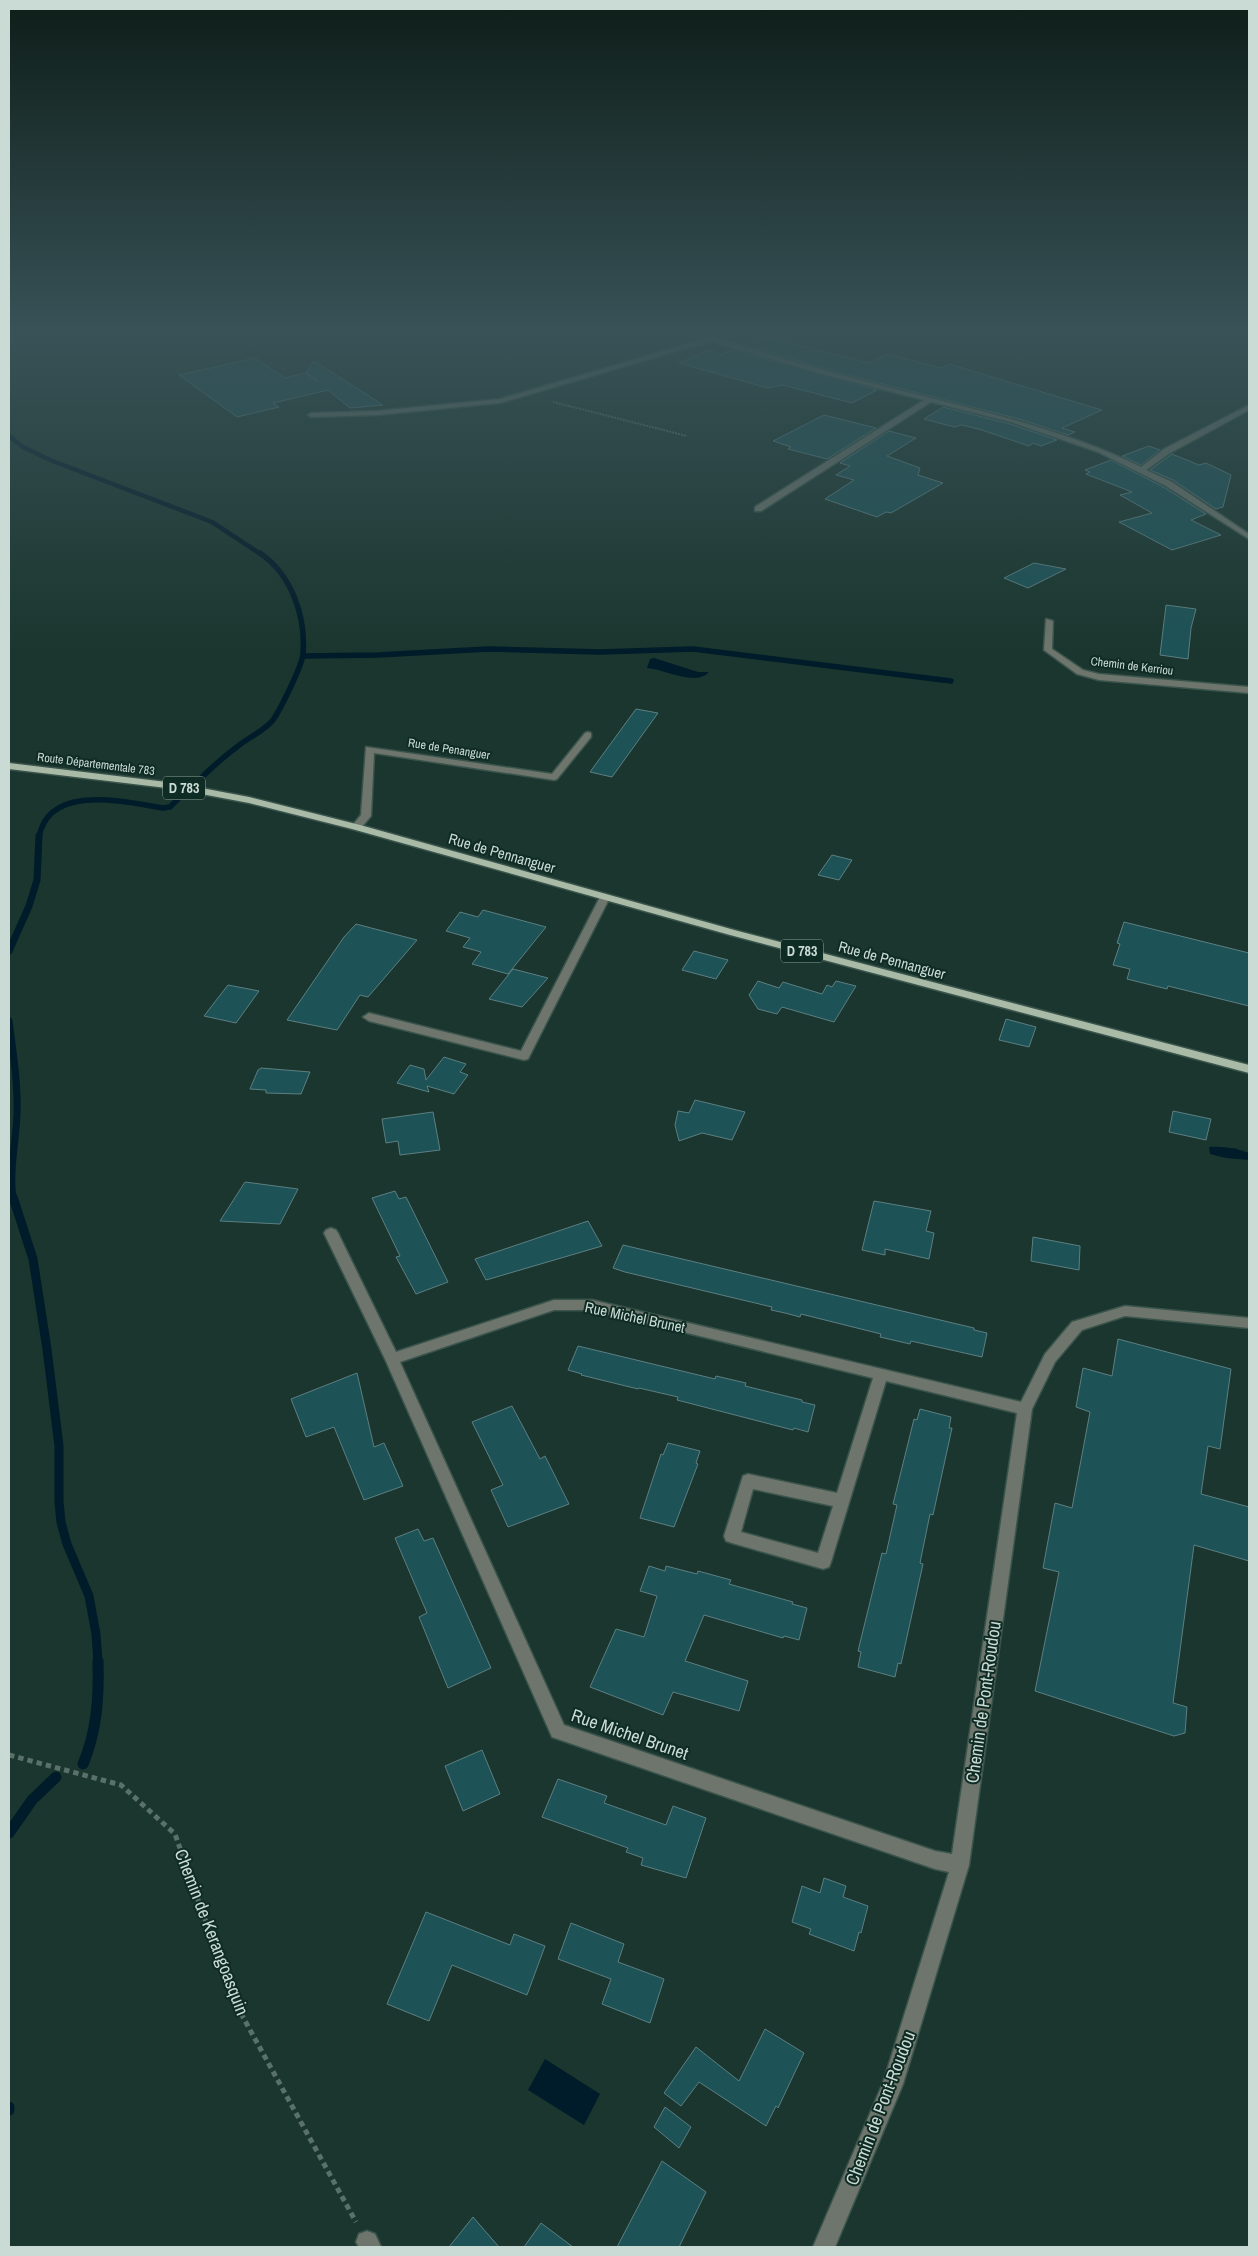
<svg xmlns="http://www.w3.org/2000/svg" width="1258" height="2256" viewBox="0 0 1258 2256" font-family="'Archivo Narrow',sans-serif">
<style>
.water{fill:#001b29}
.lines{fill:none;stroke-linecap:round;stroke-linejoin:round}
.stream-far4{stroke:#001b29;stroke-width:4.5}
.stream-far3{stroke:#001b29;stroke-width:5.5}
.stream-far2{stroke:#001b29;stroke-width:7}
.stream-far1{stroke:#001b29;stroke-width:9}
.stream{stroke:#001b29;stroke-width:11}
.building{fill:#1d5256;stroke:#5d7f82}
.minor-casing{stroke:#3a544c;stroke-width:3}
.major-casing{stroke:#3a544c;stroke-width:3}
.path-far1{stroke:#597169;stroke-width:2;stroke-dasharray:2 1;stroke-linecap:butt}
.path{stroke:#597169;stroke-width:5;stroke-dasharray:5.5 4;stroke-linecap:butt}
.minor{fill:#6d756c;fill-rule:evenodd}
.major{fill:#a9baa7;fill-rule:evenodd}
.labels{text-anchor:middle;dominant-baseline:central;stroke-width:4;stroke-linejoin:round;paint-order:stroke}
.far-street-label{font-size:12px;fill:#cadad4;stroke:#0f2c24}
.shield{fill:#0f2c24;stroke:#92a69f;stroke-width:1}
.shield-label{font-size:14px;font-weight:bold;fill:#cadad4}
.street-label{font-size:15px;fill:#cadad4;stroke:#0f2c24}
.near-street-label{font-size:18px;fill:#cadad4;stroke:#0f2c24}
</style>
<rect width="100%" height="100%" fill="#1a362e"/>
<g class="water">
<path d="M654 658 698 672H709C696 687 664 669 647 668L650 659Z"/>
<path d="M1209 1147C1223 1146 1236 1148 1249 1153V1160L1226 1158 1210 1154Z"/>
<path d="M545 2059 600 2094 584 2125 528 2090Z"/>
</g>
<g class="lines">
<path class="stream-far4" d="M9 436 23 447 50 460 212 522 262 555"/>
<g class="stream-far3">
<path d="M303 656 378 655 488 649 600 652 693 649 951 681"/>
<path d="M199 780C213 766 227 754 242 743 252 736 266 729 273 720 280 710 302 666 303 654 306 617 292 575 260 553"/>
<path d="M39 837C49 783 125 802 163 808L170 807 179 798"/>
</g>
<g class="stream-far2">
<path d="M9 951 29 906 37 880 39 836"/>
<path d="M9 1021C13 1052 18 1082 17 1114 16 1142 9 1170 13 1198"/>
</g>
<path class="stream-far1" d="M13 1197 33 1259 47 1349 59 1446V1502L61 1522 67 1544 89 1596 96 1634 98 1662"/>
<g class="stream">
<path d="M83 1764C97 1731 99 1697 98 1661"/>
<path d="M9 1833 32 1800 56 1777"/>
<path d="M9 2107V2110"/>
</g>
</g>
<g class="building">
<path d="M766 337 868 363 887 354 941 368 949 364 1102 410 1062 428 1075 432 1068 435 1019 419 844 374 745 345Z"/>
<path d="M710 350 720 355 734 350 877 390 852 403 783 385 768 388 679 363Z"/>
<path d="M255 358 285 378 305 373 318 381 306 372 314 361 383 405 350 408 328 390 273 403 279 407 237 417 179 375Z"/>
<path d="M943 407 1010 424 1057 440 1041 446 1033 443 1029 446 982 430 962 425 954 427 924 419Z"/>
<path d="M824 415 876 428 827 459 788 449 791 447 773 441Z"/>
<path d="M889 431 916 438 887 456 920 468 918 475 943 483 891 513 886 512 877 517 825 499 854 480 836 475 850 466 840 463Z"/>
<path d="M1149 446 1160 450 1141 465 1122 456Z"/>
<path d="M1172 454 1199 465 1206 463 1231 475 1223 507 1216 509 1173 480 1150 470Z"/>
<path d="M1111 460 1165 488 1206 514 1191 520 1221 535 1172 550 1119 522 1152 513 1120 495 1132 492 1086 474 1090 472 1085 470Z"/>
<path d="M1034 563 1066 569 1028 588 1004 578Z"/>
<path d="M1166 605 1196 609 1191 628 1188 659 1160 655Z"/>
<path d="M636 709 658 713 612 777 590 772Z"/>
<path d="M832 855 852 860 839 880 818 875Z"/>
<path d="M483 910 546 927 508 974 472 964 481 952 463 947 470 938 446 931 460 912 478 917Z"/>
<path d="M1124 922 1249 953V1006L1168 986 1167 989 1127 979 1130 969 1113 965 1120 944 1117 943Z"/>
<path d="M356 924 417 940 368 997 360 995 337 1030 287 1020 344 937Z"/>
<path d="M694 951 728 960 716 979 682 970Z"/>
<path d="M513 969 548 978 522 1007 489 999Z"/>
<path d="M758 981 779 988 783 982 822 994 827 985 832 987 836 981 856 986 834 1022 782 1007 777 1014 758 1009 749 995Z"/>
<path d="M228 985 259 991 236 1023 204 1016Z"/>
<path d="M1006 1019 1036 1027 1029 1047 999 1040Z"/>
<path d="M444 1057 466 1064 460 1072 468 1075 454 1094 427 1086 429 1092 397 1083 410 1065 424 1069 426 1080Z"/>
<path d="M261 1068 310 1072 301 1094 266 1093V1090L250 1089 258 1070Z"/>
<path d="M695 1100 745 1112 732 1140 702 1133 679 1141 675 1125 678 1111 689 1113Z"/>
<path d="M1173 1111 1211 1119 1206 1140 1169 1132Z"/>
<path d="M433 1112 440 1150 400 1155 398 1141 386 1143 382 1119Z"/>
<path d="M245 1182 298 1189 280 1224 220 1221Z"/>
<path d="M395 1191 399 1199 406 1197 448 1282 416 1294 396 1257 400 1256 372 1198Z"/>
<path d="M874 1201 931 1211 926 1231 934 1233 929 1259 885 1249V1255L862 1250Z"/>
<path d="M588 1221 602 1246 486 1280 475 1259Z"/>
<path d="M1033 1237 1080 1246 1079 1270 1031 1261Z"/>
<path d="M623 1245 974 1328V1330L987 1333 982 1357 911 1341 910 1344 880 1337 881 1334 801 1314 800 1317 785 1313 771 1310 772 1307 625 1272 613 1268Z"/>
<path d="M1118 1339 1231 1369 1220 1449 1208 1446 1201 1494 1249 1507V1561L1194 1545 1173 1703 1187 1707 1185 1733 1174 1736 1035 1691 1059 1572 1043 1568 1055 1503 1072 1508 1090 1412 1076 1407 1083 1368 1112 1376Z"/>
<path d="M578 1346 715 1379 716 1376 746 1383 745 1386 802 1400V1402L815 1405 808 1432 794 1428 793 1430 677 1400 678 1397 639 1388 638 1389 581 1375 582 1374 568 1370Z"/>
<path d="M357 1373 374 1447 384 1443 403 1486 364 1500 334 1427 306 1437 291 1399Z"/>
<path d="M512 1406 540 1459 545 1456 569 1504 508 1527 491 1490 503 1485 472 1422Z"/>
<path d="M920 1409 951 1417 949 1428H952L933 1515 930 1514 920 1563 923 1564 901 1664 898 1663 895 1677 858 1667 861 1652 858 1651 882 1553 886 1554 897 1505 893 1504 914 1419 917 1420Z"/>
<path d="M668 1443 700 1451 696 1463 698 1464 674 1527 640 1518 661 1454 663 1455Z"/>
<path d="M418 1529 424 1541 433 1538 491 1668 448 1688 419 1617 427 1613 395 1538Z"/>
<path d="M649 1566 665 1571 666 1566 697 1574 698 1571 731 1580 729 1584 793 1602 792 1604 807 1608 799 1640 784 1636 783 1638 704 1615 685 1661 748 1681 739 1711 673 1692 663 1715 590 1687 616 1629 644 1637 657 1596 640 1591Z"/>
<path d="M482 1750 500 1794 463 1811 445 1766Z"/>
<path d="M558 1779 607 1796 604 1803 666 1825 673 1806 706 1818 686 1878 641 1865 643 1858 626 1852 628 1848 542 1817Z"/>
<path d="M824 1878 846 1886 843 1897 868 1906 861 1933 859 1932 854 1951 809 1934 811 1929 792 1922 802 1886 820 1893Z"/>
<path d="M426 1912 510 1945 514 1934 545 1946 527 1995 452 1965 429 2021 387 2004Z"/>
<path d="M571 1923 624 1944 618 1962 664 1979 650 2023 602 2004 611 1979 558 1959Z"/>
<path d="M765 2029 804 2053 778 2108 776 2106 766 2126 699 2082 681 2106 664 2093 696 2047 739 2081Z"/>
<path d="M665 2107 691 2127 679 2148 654 2127Z"/>
<path d="M662 2161 706 2192 679 2247H617Z"/>
<path d="M473 2217 499 2247H449Z"/>
<path d="M541 2223 573 2247H524Z"/>
</g>
<g class="lines">
<g class="minor-casing">
<g id="minor">
<path d="M692 334H701C764 353 827 372 891 388 976 410 1062 428 1141 467L1164 449 1249 405V410L1170 453 1146 470 1172 482 1249 534V539L1166 486 1098 452 1011 422 931 402 761 511H755V507L924 400 818 373 711 341 500 403 377 415 311 417 308 415 311 413 377 411 500 399 705 339Z"/>
<path d="M1046 619 1053 621 1052 649 1083 670 1099 674 1249 687V693L1099 680 1077 674 1044 650Z"/>
<path d="M588 732 591 733V737L557 779 554 780 374 753 371 816 360 829H352L351 827 361 815 366 747 552 774 585 733Z"/>
<path d="M605 894 610 897 528 1059 524 1060 369 1021 363 1017 369 1013 521 1051 600 897Z"/>
<path d="M331 1228 336 1230 338 1233 396 1352 554 1300H592L1021 1402 1045 1354 1072 1322 1125 1306 1249 1318V1328L1125 1316 1082 1330 1055 1362 1032 1409 969 1865 903 2084 835 2247H813L883 2083 949 1872 935 1869 552 1737 385 1359 324 1233 326 1230ZM554 1310H592L873 1378 837 1493 748 1474 743 1476 724 1536 726 1541 732 1543 823 1569 829 1567 831 1562 886 1381 1017 1413 952 1854 935 1851 564 1725 400 1362ZM753 1489 833 1506 818 1553 741 1532Z"/>
<path d="M367 2231 375 2234 381 2247H359L356 2242 359 2234Z"/>
</g>
</g>
<g class="major-casing">
<path id="major" d="M9 763 175 783 249 797 360 825 738 931 1249 1065V1073L730 935 352 829 249 803 175 789 9 769Z"/>
</g>
<path class="path-far1" d="M553 402 687 436"/>
<path class="path" d="M9 1755 121 1785 175 1834 233 1999 356 2222"/>
<use href="#minor" class="minor"/>
<use href="#major" class="major"/>
</g>
<linearGradient id="sky" x2="0" y2="1"><stop stop-color="#0e1e19"/><stop offset="0.51" stop-color="#385257"/><stop offset="1" stop-color="#385257" stop-opacity="0"/></linearGradient>
<rect width="1258" height="650" fill="url(#sky)"/>
<g class="labels">
<g class="far-street-label">
<text transform="translate(1132 666) rotate(7)">Chemin de Kerriou</text>
<text transform="translate(449 749) rotate(9)">Rue de Penanguer</text>
<text transform="translate(96 764) rotate(7)">Route Départementale 783</text>
</g>
<g class="shield">
<rect x="163" y="776.5" width="42" height="23" rx="4"/>
<rect x="781" y="939.5" width="42" height="23" rx="4"/>
</g>
<g class="shield-label">
<text x="184" y="788">D 783</text>
<text x="802" y="951">D 783</text>
</g>
<g class="street-label">
<text transform="translate(502 853) rotate(16)">Rue de Pennanguer</text>
<text transform="translate(892 960) rotate(15)">Rue de Pennanguer</text>
<text transform="translate(635 1317) rotate(12)">Rue Michel Brunet</text>
</g>
<g class="near-street-label">
<text transform="translate(983 1702) rotate(-82)">Chemin de Pont-Roudou</text>
<text transform="translate(630 1734) rotate(19)">Rue Michel Brunet</text>
<text transform="translate(212 1932) rotate(69)">Chemin de Kerangoasquin</text>
<text transform="translate(880 2108) rotate(-69)">Chemin de Pont-Roudou</text>
</g>
</g>
<rect width="1258" height="2256" fill="none" stroke="#cadad4" stroke-width="20"/>
</svg>
